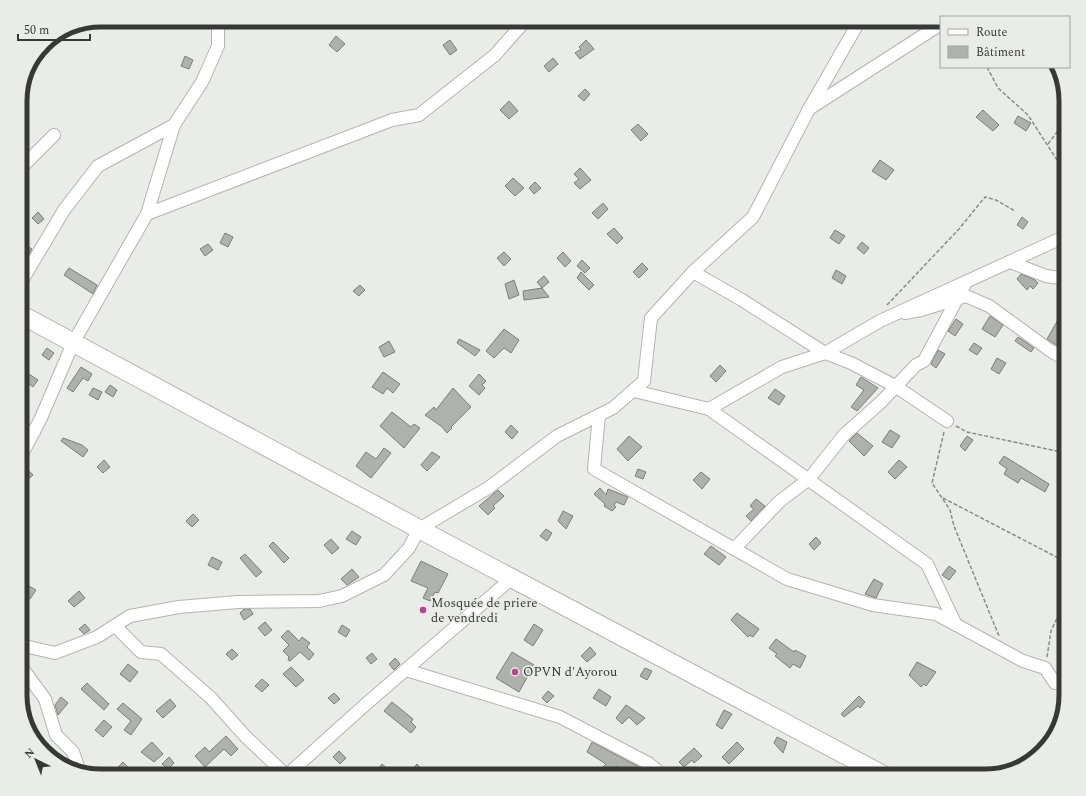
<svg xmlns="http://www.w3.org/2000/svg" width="1086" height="796" viewBox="0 0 1086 796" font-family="Spectral,serif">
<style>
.building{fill:#afb1ad;stroke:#7d7e7b}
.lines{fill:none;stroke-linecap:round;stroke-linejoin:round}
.minor-casing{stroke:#b4b5b2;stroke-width:14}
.primary-casing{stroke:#b4b5b2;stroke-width:20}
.path{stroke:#8b8c89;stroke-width:1.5;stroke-dasharray:4 2;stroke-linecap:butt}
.minor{stroke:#fff;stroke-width:12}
.primary{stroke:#fff;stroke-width:18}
.poi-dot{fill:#bf408c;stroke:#eaece8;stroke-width:1.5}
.labels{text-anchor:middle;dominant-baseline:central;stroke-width:3.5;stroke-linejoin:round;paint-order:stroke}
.poi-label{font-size:13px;fill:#383937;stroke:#eaece8;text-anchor:start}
.rim{fill:none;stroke:#383937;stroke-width:5}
</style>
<rect width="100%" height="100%" fill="#eaece8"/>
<g class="building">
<path d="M336 36 345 44 337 52 329 45Z"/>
<path d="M450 40 457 50 450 55 443 45Z"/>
<path d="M586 40 594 49 580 59 575 53 581 49 579 47Z"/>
<path d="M185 56 193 60 189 69 181 66Z"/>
<path d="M553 58 558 64 549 72 544 66Z"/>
<path d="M585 89 590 94 584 101 578 96Z"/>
<path d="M509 101 518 111 509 119 500 110Z"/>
<path d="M983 110 999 125 993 131 976 117Z"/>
<path d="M1018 116 1031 123 1026 131 1014 123Z"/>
<path d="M638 124 648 134 641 141 631 130Z"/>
<path d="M880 160 894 170 886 180 872 171Z"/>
<path d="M580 168 591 180 580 189 574 183 579 179 574 174Z"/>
<path d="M513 178 524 188 515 196 505 186Z"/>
<path d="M535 182 541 188 534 194 529 188Z"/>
<path d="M603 203 608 209 598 219 592 213Z"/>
<path d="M38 212 44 219 38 224 32 218Z"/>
<path d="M1022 217 1028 222 1023 229 1017 225Z"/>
<path d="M614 228 623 238 617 244 607 234Z"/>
<path d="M835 230 845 236 839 244 830 238Z"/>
<path d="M225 233 233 237 228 247 220 243Z"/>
<path d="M862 242 869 248 864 254 857 248Z"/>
<path d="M208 244 213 250 205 256 200 249Z"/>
<path d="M27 246 32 249 23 264 20 262V257Z"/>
<path d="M504 252 511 259 504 266 497 258Z"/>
<path d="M563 252 571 261 565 267 557 258Z"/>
<path d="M582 260 590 268 585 273 577 266Z"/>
<path d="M642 263 648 269 639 278 633 272Z"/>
<path d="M69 268 97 285 93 294 64 275Z"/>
<path d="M836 270 846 276 842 284 832 278Z"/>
<path d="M581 272 594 285 589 290 577 278Z"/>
<path d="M1021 274 1035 280 1038 283 1033 289 1030 286 1027 290 1017 279Z"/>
<path d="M544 276 549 282 542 288 537 282Z"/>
<path d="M514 280 519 295 509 299 505 284Z"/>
<path d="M360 285 365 290 359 296 353 291Z"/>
<path d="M542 288 549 297 524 300 523 291Z"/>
<path d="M990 316 1003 325 995 337 982 329Z"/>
<path d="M1059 318 1066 321V329L1060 339 1066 343V351L1047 339Z"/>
<path d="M956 319 963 324 955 336 948 331Z"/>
<path d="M504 329 519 340 511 353 504 348 494 358 486 351Z"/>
<path d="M1018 337 1034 348 1031 352 1015 341Z"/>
<path d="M459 339 480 350 475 356 457 343Z"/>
<path d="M389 341 395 352 384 357 379 347Z"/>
<path d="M974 343 982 348 977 355 969 350Z"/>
<path d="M47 348 54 353 49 360 42 355Z"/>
<path d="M938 350 945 354 936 368 931 364Z"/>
<path d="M997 358 1006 363 999 374 991 369Z"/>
<path d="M720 365 726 371 716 382 710 376Z"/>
<path d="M81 367 92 374 88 381 83 378 73 392 67 388Z"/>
<path d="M26 372 38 380 33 387 22 379Z"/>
<path d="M383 372 400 384 393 393 387 388 383 394 372 387Z"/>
<path d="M479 374 486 381 482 385 485 388 479 395 469 386Z"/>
<path d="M861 377 878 388 857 411 851 407 864 390 856 385Z"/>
<path d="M110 385 117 390 113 397 105 392Z"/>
<path d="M93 388 102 392 98 400 89 395Z"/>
<path d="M453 388 471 407 451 427 452 428 447 433 441 426 425 415 434 407 436 410Z"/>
<path d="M775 389 785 396 779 405 768 398Z"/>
<path d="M392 412 411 427 414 424 420 428 404 448 380 426Z"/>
<path d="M511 425 518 432 512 439 505 432Z"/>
<path d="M890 430 900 436 892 448 882 442Z"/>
<path d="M857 433 873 446 864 456 849 441Z"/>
<path d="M629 436 642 447 628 461 617 449Z"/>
<path d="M967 436 973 440 965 451 960 446Z"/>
<path d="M63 438 82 445 88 450 83 457 61 441Z"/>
<path d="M384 448 391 453 371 478 356 466 366 452 376 459Z"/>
<path d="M432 452 440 457 427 471 421 465Z"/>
<path d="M1004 456 1049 484 1045 492 1021 478 1018 483 1004 474 1007 469 999 463Z"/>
<path d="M104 460 110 467 103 473 97 467Z"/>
<path d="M899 460 907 467 895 479 888 472Z"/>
<path d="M27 469 33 475 27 480 21 474Z"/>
<path d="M638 469 646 472 643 479 635 476Z"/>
<path d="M701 472 710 479 702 489 693 480Z"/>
<path d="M600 488 606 495 608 489 628 497 624 505 616 502 614 505 616 507 612 511 604 506 605 504 594 494Z"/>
<path d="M498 490 504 496 493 506 495 508 488 515 479 506Z"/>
<path d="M756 499 765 506 751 521 746 516 754 509 750 506Z"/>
<path d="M563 511 573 516 566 529 558 521Z"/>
<path d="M193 514 199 520 192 527 186 521Z"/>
<path d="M546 529 552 533 547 541 540 536Z"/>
<path d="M20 530 29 539 20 548Z"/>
<path d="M352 531 361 537 356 545 346 539Z"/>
<path d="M816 537 821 543 814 550 809 544Z"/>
<path d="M331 539 339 548 332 554 324 545Z"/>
<path d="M273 542 289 558 284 563 269 546Z"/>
<path d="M711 546 726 557 719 565 704 554Z"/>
<path d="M245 554 262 572 256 577 240 558Z"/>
<path d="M212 557 222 562 218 570 208 565Z"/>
<path d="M421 561 448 574 438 593 435 592 430 601 423 598 428 588 411 581Z"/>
<path d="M949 566 956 571 949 580 942 575Z"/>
<path d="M352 569 359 577 347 585 341 579Z"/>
<path d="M874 579 883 584 876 598 865 594Z"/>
<path d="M29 586 36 590 30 599 24 594Z"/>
<path d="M79 591 85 598 74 607 68 601Z"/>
<path d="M244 609H250L253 614 244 620 240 613Z"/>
<path d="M737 613 759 629 753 637 750 635 748 637 731 620Z"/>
<path d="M265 622 272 630 265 636 258 628Z"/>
<path d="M85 624 90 630 84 634 79 629Z"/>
<path d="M534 624 543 630 533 646 524 640Z"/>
<path d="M342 625 350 630 346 637 338 632Z"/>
<path d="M288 630 299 641 302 637 310 643 307 647 314 654 309 660 300 652 290 661 288 660 289 657 283 651 289 645 281 637Z"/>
<path d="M776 639 794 652 795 650 806 656 800 668 793 664 790 668 775 656 777 654 769 648Z"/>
<path d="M590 647 596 654 587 662 581 656Z"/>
<path d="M232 649 238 655 232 660 226 654Z"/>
<path d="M512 652 534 665 519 692 496 678Z"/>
<path d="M372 653 377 659 371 664 366 658Z"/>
<path d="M395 658 400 664 394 670 389 664Z"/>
<path d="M917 662 936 672 926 686 924 684 921 687 909 675Z"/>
<path d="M128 664 138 672 130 682 120 674Z"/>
<path d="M291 667 304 680 296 687 283 674Z"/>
<path d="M645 668 652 671 647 680 640 676Z"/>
<path d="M262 679 269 685 262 692 255 686Z"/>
<path d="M87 683 109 704 104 710 81 689Z"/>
<path d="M599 689 611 697 606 706 593 698Z"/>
<path d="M548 691 554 696 547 703 542 698Z"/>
<path d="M334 693 340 699 334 704 328 698Z"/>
<path d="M859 696 865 702 860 708 858 706 844 717 841 714Z"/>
<path d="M61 697 68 703 58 715 55 705Z"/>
<path d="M170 699 176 706 163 718 156 711Z"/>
<path d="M392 702 413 719 411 722 416 727 411 733 384 711Z"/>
<path d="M123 703 142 719 131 735 124 730 131 721 117 709Z"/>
<path d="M626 705 645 718 637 725 629 717 622 724 616 718Z"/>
<path d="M724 710 732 714 722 729 716 725Z"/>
<path d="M104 720 112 727 103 737 95 730Z"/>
<path d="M226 736 238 749 231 756 224 749 205 767 195 756 205 747 209 752Z"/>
<path d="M777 737 787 742 783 753 774 743Z"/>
<path d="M152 742 163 754 154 762 141 752Z"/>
<path d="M592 742 641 768 633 776H629L616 766 606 776H594L606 764 587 752Z"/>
<path d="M737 742 744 749 729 764 722 757Z"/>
<path d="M694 748 702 756 694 763 692 760 684 767 679 762Z"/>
<path d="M339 751 346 758 340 764 333 757Z"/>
<path d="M169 757 174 763 168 769 162 764Z"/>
<path d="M123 762 129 768 123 773 118 767Z"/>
<path d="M382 764 390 771 385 776H372Z"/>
<path d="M417 764 422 770 417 776H406Z"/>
</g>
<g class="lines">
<g class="minor-casing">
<g id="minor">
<path d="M812 107 941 24"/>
<path d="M20 169 54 135"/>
<path d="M147 214 392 120 419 115 495 55 526 20"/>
<path d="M1010 262 1046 276 1066 279"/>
<path d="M693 272 742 300 825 353 851 363 895 386 947 421"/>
<path d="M20 284 64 210 98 166 174 125"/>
<path d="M905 313 921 310 966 296 989 306 1051 351 1066 360"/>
<path d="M634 391 709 409 782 367 825 353 880 321 1066 236"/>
<path d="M709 409 927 564 956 625"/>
<path d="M599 415 594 469 787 579 873 605 936 614 1023 661 1045 668 1055 683"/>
<path d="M20 431 34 432"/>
<path d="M20 458 41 418 73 343 147 214 174 125 202 82 218 46V20"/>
<path d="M734 549 780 501 809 479 844 435 881 402 916 365 924 361 966 282"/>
<path d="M115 626 141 652 161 654 211 698 245 736 287 776"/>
<path d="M20 645 55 653 97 637 130 616 179 607 238 602 319 601 342 596 384 575 409 548 419 529 488 488 557 436 613 408 644 381 651 318 693 272 753 217 809 109 860 20"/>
<path d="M20 665 45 699 56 735 73 752 79 769"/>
<path d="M406 670 560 717 648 763 664 776"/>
<path d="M286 776 366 704 511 579"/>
</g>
</g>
<g class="primary-casing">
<path id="primary" d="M20 314 419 529 885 776"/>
</g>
<g class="path">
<path d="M987 67 998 88 1028 115 1066 174"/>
<path d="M1048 144 1066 120"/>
<path d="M887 305 959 229 985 197 996 200 1015 211"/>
<path d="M956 426 967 432 1066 453"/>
<path d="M944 432 932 483 950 510 954 526 999 636"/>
<path d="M943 498 1066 562"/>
<path d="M1047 657 1051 631 1066 599"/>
</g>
<use href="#minor" class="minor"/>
<use href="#primary" class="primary"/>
</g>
<g class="poi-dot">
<circle cx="423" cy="610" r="4"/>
<circle cx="515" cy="672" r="4"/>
</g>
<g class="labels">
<g class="poi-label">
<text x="431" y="603">Mosquée de priere<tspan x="431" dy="15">de vendredi</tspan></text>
<text x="523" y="672">OPVN d'Ayorou</text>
</g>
</g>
<path d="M0 0H1086V796H0ZM101 27H985A74 74 0 0 1 1059 101V695A74 74 0 0 1 985 769H101A74 74 0 0 1 27 695V101A74 74 0 0 1 101 27Z" fill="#eaece8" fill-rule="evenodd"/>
<path class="rim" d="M101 27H985A74 74 0 0 1 1059 101V695A74 74 0 0 1 985 769H101A74 74 0 0 1 27 695V101A74 74 0 0 1 101 27Z"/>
<rect x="940" y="16" width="130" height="52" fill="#eaece8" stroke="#a3a4a1"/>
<rect x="948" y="29" width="20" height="6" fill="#ffffff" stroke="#a3a4a1"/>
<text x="976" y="36" font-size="12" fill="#383937">Route</text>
<rect x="948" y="46" width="20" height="12" fill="#afb1ad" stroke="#a3a4a1"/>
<text x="976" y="56" font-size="12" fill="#383937">Bâtiment</text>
<g transform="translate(36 760) rotate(317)" stroke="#eaece8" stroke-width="3" paint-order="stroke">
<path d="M0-3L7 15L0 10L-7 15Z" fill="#383937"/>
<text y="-6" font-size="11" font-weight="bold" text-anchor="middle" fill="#383937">N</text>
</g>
<path d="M18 34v6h72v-6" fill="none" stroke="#383937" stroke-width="2"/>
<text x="24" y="34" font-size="12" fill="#383937" stroke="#eaece8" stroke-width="3" paint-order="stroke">50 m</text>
</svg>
